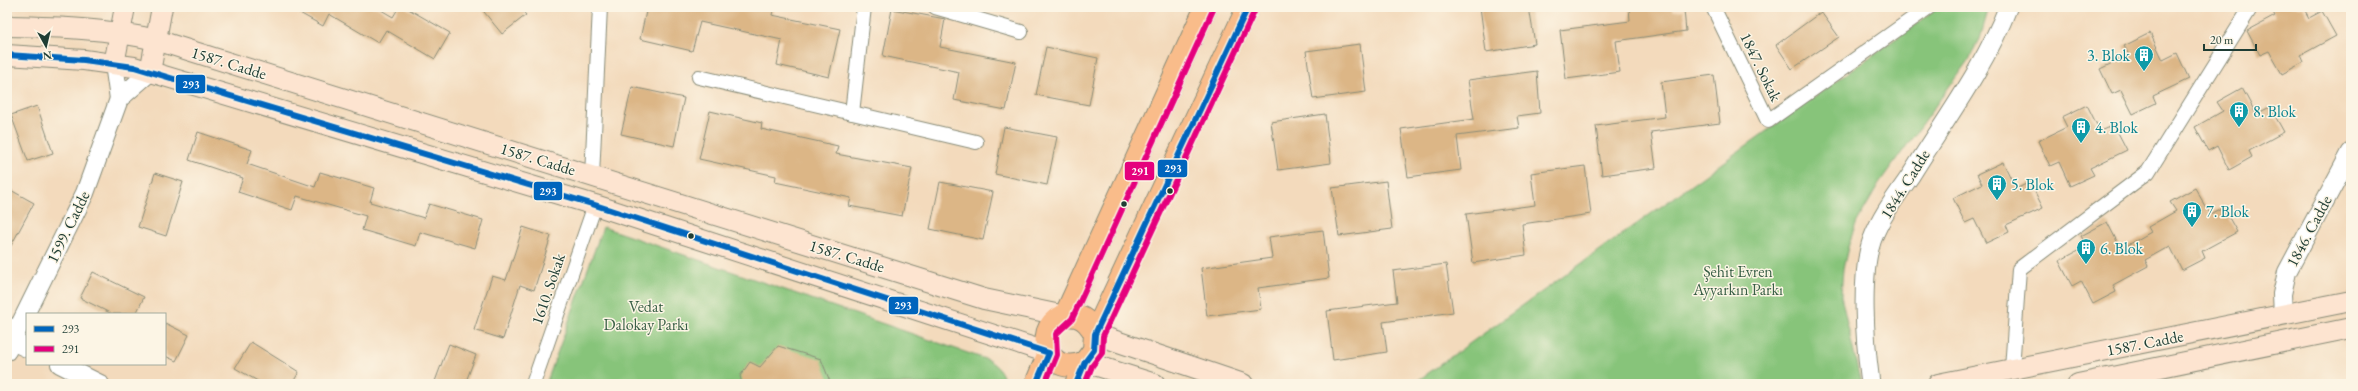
<svg xmlns="http://www.w3.org/2000/svg" width="2358" height="391" viewBox="0 0 2358 391" font-family="'EB Garamond',serif">
<style>
.green{fill:#87c47a;stroke:#538057}
.building{fill:#dcb686}
.lines{fill:none;stroke-linecap:round;stroke-linejoin:round}
.service-casing{stroke:#898c78;stroke-width:9}
.minor-casing{stroke:#898c78;stroke-width:16}
.tertiary-casing{stroke:#898c78;stroke-width:20}
.secondary-casing{stroke:#898c78;stroke-width:22}
.primary-casing{stroke:#898c78;stroke-width:24}
.service{stroke:#fff;stroke-width:7}
.minor{stroke:#fff;stroke-width:14}
.tertiary{stroke:#fff;stroke-width:18}
.secondary{stroke:#fde4d0;stroke-width:20}
.primary{stroke:#f9bc8a;stroke-width:22}
.bus-1-casing{stroke:#fcf5e5;stroke-width:9}
.bus-2-casing{stroke:#fcf5e5;stroke-width:9}
.bus-1{stroke:#0065bd;stroke-width:6}
.bus-2{stroke:#e5007d;stroke-width:6}
.bus-dot{fill:#1f3d34;stroke:#fcf5e5;stroke-width:1.5}
.labels{text-anchor:middle;dominant-baseline:central;stroke-width:3;stroke-linejoin:round;paint-order:stroke}
.culture-label{font-size:16px;fill:#0d838f;stroke:#fcf5e5;text-anchor:start}
.street-label{font-size:16px;fill:#1f3d34;stroke:#fcf5e5}
.park-label{font-size:16px;fill:#395f46;stroke:#fcf5e5}
.line-badge{stroke:#fcf5e5;stroke-width:1.5}
.badge-label{font-size:11px;text-anchor:middle;font-weight:bold;fill:#fff}
</style>
<rect width="100%" height="100%" fill="#fcf5e5"/>
<filter id="ink" filterUnits="userSpaceOnUse"><feTurbulence type="fractalNoise" baseFrequency=".025" numOctaves="2"/><feDisplacementMap in="SourceGraphic" scale="8" xChannelSelector="R" yChannelSelector="G"/><feConvolveMatrix kernelMatrix="1 2 1 2 8 2 1 2 1" color-interpolation-filters="sRGB"/></filter>
<filter id="wash" filterUnits="userSpaceOnUse"><feTurbulence type="fractalNoise" baseFrequency=".012" numOctaves="4" result="noise"/><feDisplacementMap in="SourceGraphic" scale="16" xChannelSelector="R" yChannelSelector="G"/><feGaussianBlur stdDeviation="0.9" result="paint"/><feColorMatrix in="noise" values="0 0 0 0 0 0 0 0 0 0 0 0 0 0 0 0 0 1.4 0 .05"/><feComposite in="paint" operator="in"/></filter>
<g filter="url(#wash)">
<rect width="100%" height="100%" fill="#f3dabc"/>
<g class="green">
<path d="M1940 7H1989L1980 39 1969 59 1879 184 1857 222 1849 243 1843 269 1841 296 1861 384H1413Z"/>
<path d="M603 227 988 360C997 366 1004 372 1004 384H546Z"/>
</g>
<g id="blocks">
<g class="building">
<path d="M289 7H376L393 17 399 7H405L450 33 435 59 386 30 378 43 329 14 323 26Z"/>
<path d="M480 7H519L526 15 502 34Z"/>
<path d="M647 7H774L772 15 840 29 829 77 777 65 782 40 700 22 692 51 640 39Z"/>
<path d="M1480 7H1529L1535 44 1486 52Z"/>
<path d="M1629 7H1673V11L1684 10 1686 31 1616 41 1620 72 1566 79 1560 30 1630 21Z"/>
<path d="M2270 7H2303L2309 18 2322 11 2336 36 2301 55 2304 62 2282 74 2269 51 2260 55 2247 31 2275 16Z"/>
<path d="M892 9 945 19 940 47 1016 62 1006 110 954 100 959 72 883 56Z"/>
<path d="M1821 12 1839 37 1792 69 1776 45Z"/>
<path d="M2150 33 2163 60 2177 53 2189 79 2153 96 2156 103 2133 114 2121 90 2112 94 2100 69 2129 55 2124 46Z"/>
<path d="M1360 44 1366 92 1313 99 1306 51Z"/>
<path d="M1046 47 1098 58 1089 105 1036 95Z"/>
<path d="M1537 71 1540 113 1517 116 1519 128 1457 136 1461 170 1408 177 1401 129 1474 119 1468 80Z"/>
<path d="M1714 75 1720 123 1651 132 1656 168 1602 175 1596 126 1665 117 1661 82Z"/>
<path d="M632 87 684 98 674 146 621 134Z"/>
<path d="M2242 88 2256 114 2270 107 2284 132 2249 151 2252 157 2229 170 2217 146 2208 151 2195 127 2223 111 2217 102Z"/>
<path d="M2087 105 2100 131 2114 125 2127 150 2090 168 2094 175 2070 186 2059 162 2050 166 2038 141 2067 127 2062 117Z"/>
<path d="M37 106 53 153 28 161 11 115Z"/>
<path d="M710 111 762 123 761 129 838 146 836 154 912 168 902 216 849 206 851 198 775 182 776 176 699 159Z"/>
<path d="M1325 114 1331 163 1278 170 1271 122Z"/>
<path d="M1004 127 1057 137 1047 185 995 174Z"/>
<path d="M198 132 252 150 247 164 315 187 320 172 374 188 370 202 424 218 429 204 483 220 475 248 420 232 416 246 362 230 366 216 297 196 292 210 238 192 243 178 189 160Z"/>
<path d="M2003 162 2016 189 2030 182 2043 208 2006 225 2009 232 1986 243 1974 219 1965 223 1953 198 1982 184 1977 174Z"/>
<path d="M1585 166 1591 214 1522 224 1526 255 1473 263 1466 214 1535 205 1531 173Z"/>
<path d="M155 173 183 182 166 236 138 227Z"/>
<path d="M1386 181 1392 229 1339 236 1332 188Z"/>
<path d="M940 182 993 192 983 240 930 229Z"/>
<path d="M7 188 34 203 7 253Z"/>
<path d="M2195 188 2210 214 2223 207 2237 232 2202 251 2205 258 2182 270 2170 246 2145 260 2148 266 2113 285 2116 292 2093 304 2081 281 2072 286 2059 261 2087 246 2081 236 2107 222 2121 249 2151 232 2148 227 2176 211 2170 202Z"/>
<path d="M523 227 551 236 534 290 520 285 503 339 474 330 492 276 506 280Z"/>
<path d="M1323 230 1329 278 1258 288 1261 309 1207 316 1201 268 1272 258 1269 237Z"/>
<path d="M1446 264 1453 312 1383 322 1387 352 1333 360 1327 311 1397 302 1393 271Z"/>
<path d="M93 272 144 297 136 314H112L80 298Z"/>
<path d="M165 323 189 335 176 361 165 356Z"/>
<path d="M251 342 299 372 292 384H263L235 368Z"/>
<path d="M449 344 476 355 465 384H434Z"/>
<path d="M778 346 821 359 831 384H742L740 376 750 362 760 367Z"/>
</g>
</g>
</g>
<g filter="url(#ink)">
<use href="#blocks" fill-opacity="0" stroke="#898c78" stroke-width="1"/>
<g class="lines">
<g class="service-casing">
<path id="service" d="M7 319 18 328"/>
</g>
<g class="minor-casing">
<g id="minor">
<path d="M935 7 1021 32"/>
<path d="M1713 7 1768 121 1929 7"/>
<path d="M699 77 976 142"/>
<path d="M852 113 864 7"/>
<path d="M592 176 600 7"/>
<path d="M2012 369 2019 269 2148 172 2251 7"/>
<path d="M533 384 595 205"/>
</g>
</g>
<g class="tertiary-casing">
<g id="tertiary">
<path d="M114 64 119 99 150 72"/>
<path d="M2283 315 2282 294 2287 272 2351 152"/>
<path d="M12 341 27 348"/>
<path d="M7 351 85 193 119 99"/>
<path d="M60 364 100 384"/>
<path d="M1870 379C1865 342 1860 274 1872 240 1881 216 1897 195 1911 175 1945 120 1985 67 2008 7"/>
</g>
</g>
<g class="secondary-casing">
<g id="secondary">
<path d="M7 26C56 27 108 28 156 40L984 299 1065 316"/>
<path d="M7 55 84 60 134 67 595 205 1049 353"/>
<path d="M114 64 125 7"/>
<path d="M150 72 162 7"/>
<path d="M1095 334 1243 384"/>
<path d="M1085 362 1155 384"/>
<path d="M1938 384 2351 301"/>
<path d="M2078 384 2351 328"/>
</g>
</g>
<g class="primary-casing">
<g id="primary">
<path d="M1065 316 1206 7"/>
<path d="M1085 362C1038 382 1033 309 1076 316 1086 318 1091 326 1095 334"/>
<path d="M1036 384 1049 353"/>
<path d="M1076 384 1085 362 1094 350 1095 334 1248 7"/>
</g>
</g>
<use href="#service" class="service"/>
<use href="#minor" class="minor"/>
<use href="#tertiary" class="tertiary"/>
<use href="#secondary" class="secondary"/>
<use href="#primary" class="primary"/>
<g class="bus-1-casing">
<g id="bus-1">
<path d="M7 55 84 60 134 67 595 205 1049 353 1036 384"/>
<path d="M1076 384 1085 362 1094 350 1095 334 1248 7"/>
</g>
</g>
<g class="bus-2-casing">
<g id="bus-2">
<path d="M1045 384 1057 355 1056 334 1072 319 1213 10"/>
<path d="M1085 384 1092 366 1102 353 1103 336 1255 10"/>
</g>
</g>
<use href="#bus-1" class="bus-1"/>
<use href="#bus-2" class="bus-2"/>
</g>
</g>
<defs>
<g id="building-pin" transform="scale(1)"><path d="M0 17L-7.5 6A9.5 9.5 0 1 1 7.5 6Z" fill="#0f9aa8" stroke="#fcf5e5"/><path d="M-4-6H4V6H1V3H-1V6H-4ZM-2.5-4.3h1.7v1.8h-1.7ZM.8-4.3h1.7v1.8H.8ZM-2.5-1h1.7V.8h-1.7ZM.8-1h1.7V.8H.8Z" fill="#fff"/></g>
</defs>
<g fill-rule="evenodd">
<use href="#building-pin" x="2144" y="55"/>
<use href="#building-pin" x="2239" y="111"/>
<use href="#building-pin" x="2081" y="127"/>
<use href="#building-pin" x="1997" y="184"/>
<use href="#building-pin" x="2192" y="211"/>
<use href="#building-pin" x="2086" y="248"/>
</g>
<g class="bus-dot">
<circle cx="1170" cy="191" r="3.5"/>
<circle cx="1124" cy="204" r="3.5"/>
<circle cx="691" cy="236" r="3.5"/>
</g>
<g class="labels">
<g class="culture-label">
<text x="2130" y="55" text-anchor="end">3. Blok</text>
<text x="2253" y="111">8. Blok</text>
<text x="2095" y="127">4. Blok</text>
<text x="2011" y="184">5. Blok</text>
<text x="2206" y="211">7. Blok</text>
<text x="2100" y="248">6. Blok</text>
</g>
<g class="street-label">
<text transform="translate(229 63) rotate(17)">1587. Cadde</text>
<text transform="translate(1761 67) rotate(64)">1847. Sokak</text>
<text transform="translate(538 159) rotate(17)">1587. Cadde</text>
<text transform="translate(1905 184) rotate(-58)">1844. Cadde</text>
<text transform="translate(68 227) rotate(-64)">1599. Cadde</text>
<text transform="translate(2309 231) rotate(-62)">1846. Cadde</text>
<text transform="translate(847 256) rotate(17)">1587. Cadde</text>
<text transform="translate(548 289) rotate(-71)">1610. Sokak</text>
<text transform="translate(2145 343) rotate(-11)">1587. Cadde</text>
</g>
<g class="park-label">
<text x="1738" y="271">Şehit Evren<tspan x="1738" dy="18">Ayyarkın Parkı</tspan></text>
<text x="646" y="306">Vedat<tspan x="646" dy="18">Dalokay Parkı</tspan></text>
</g>
</g>
<g class="line-badge">
<rect x="175" y="74" width="31" height="20" rx="4" fill="#0065bd"/>
<rect x="1157" y="159" width="31" height="19" rx="4" fill="#0065bd"/>
<rect x="1124" y="161" width="31" height="20" rx="4" fill="#e5007d"/>
<rect x="533" y="181" width="30" height="20" rx="4" fill="#0065bd"/>
<rect x="888" y="296" width="31" height="19" rx="4" fill="#0065bd"/>
</g>
<g class="badge-label">
<text x="191" y="88">293</text>
<text x="1173" y="172">293</text>
<text x="1140" y="175">291</text>
<text x="548" y="195">293</text>
<text x="903" y="309">293</text>
</g>
<rect width="2358" height="391" fill="none" stroke="#fcf5e5" stroke-width="24"/>
<rect x="26" y="313" width="140" height="52" fill="#fcf5e5" stroke="#a4ab9e"/>
<rect x="34" y="326" width="20" height="6" fill="#0065bd" stroke="#a4ab9e"/>
<text x="62" y="333" font-size="12" fill="#1f3d34">293</text>
<rect x="34" y="346" width="20" height="6" fill="#e5007d" stroke="#a4ab9e"/>
<text x="62" y="353" font-size="12" fill="#1f3d34">291</text>
<g transform="translate(46 46) rotate(172)" stroke="#fcf5e5" stroke-width="3" paint-order="stroke">
<path d="M0-3L7 15L0 10L-7 15Z" fill="#1f3d34"/>
<text y="-6" font-size="11" font-weight="bold" text-anchor="middle" fill="#1f3d34">N</text>
</g>
<path d="M2204 44v6h52v-6" fill="none" stroke="#1f3d34" stroke-width="2"/>
<text x="2210" y="44" font-size="12" fill="#1f3d34" stroke="#fcf5e5" stroke-width="3" paint-order="stroke">20 m</text>
</svg>
